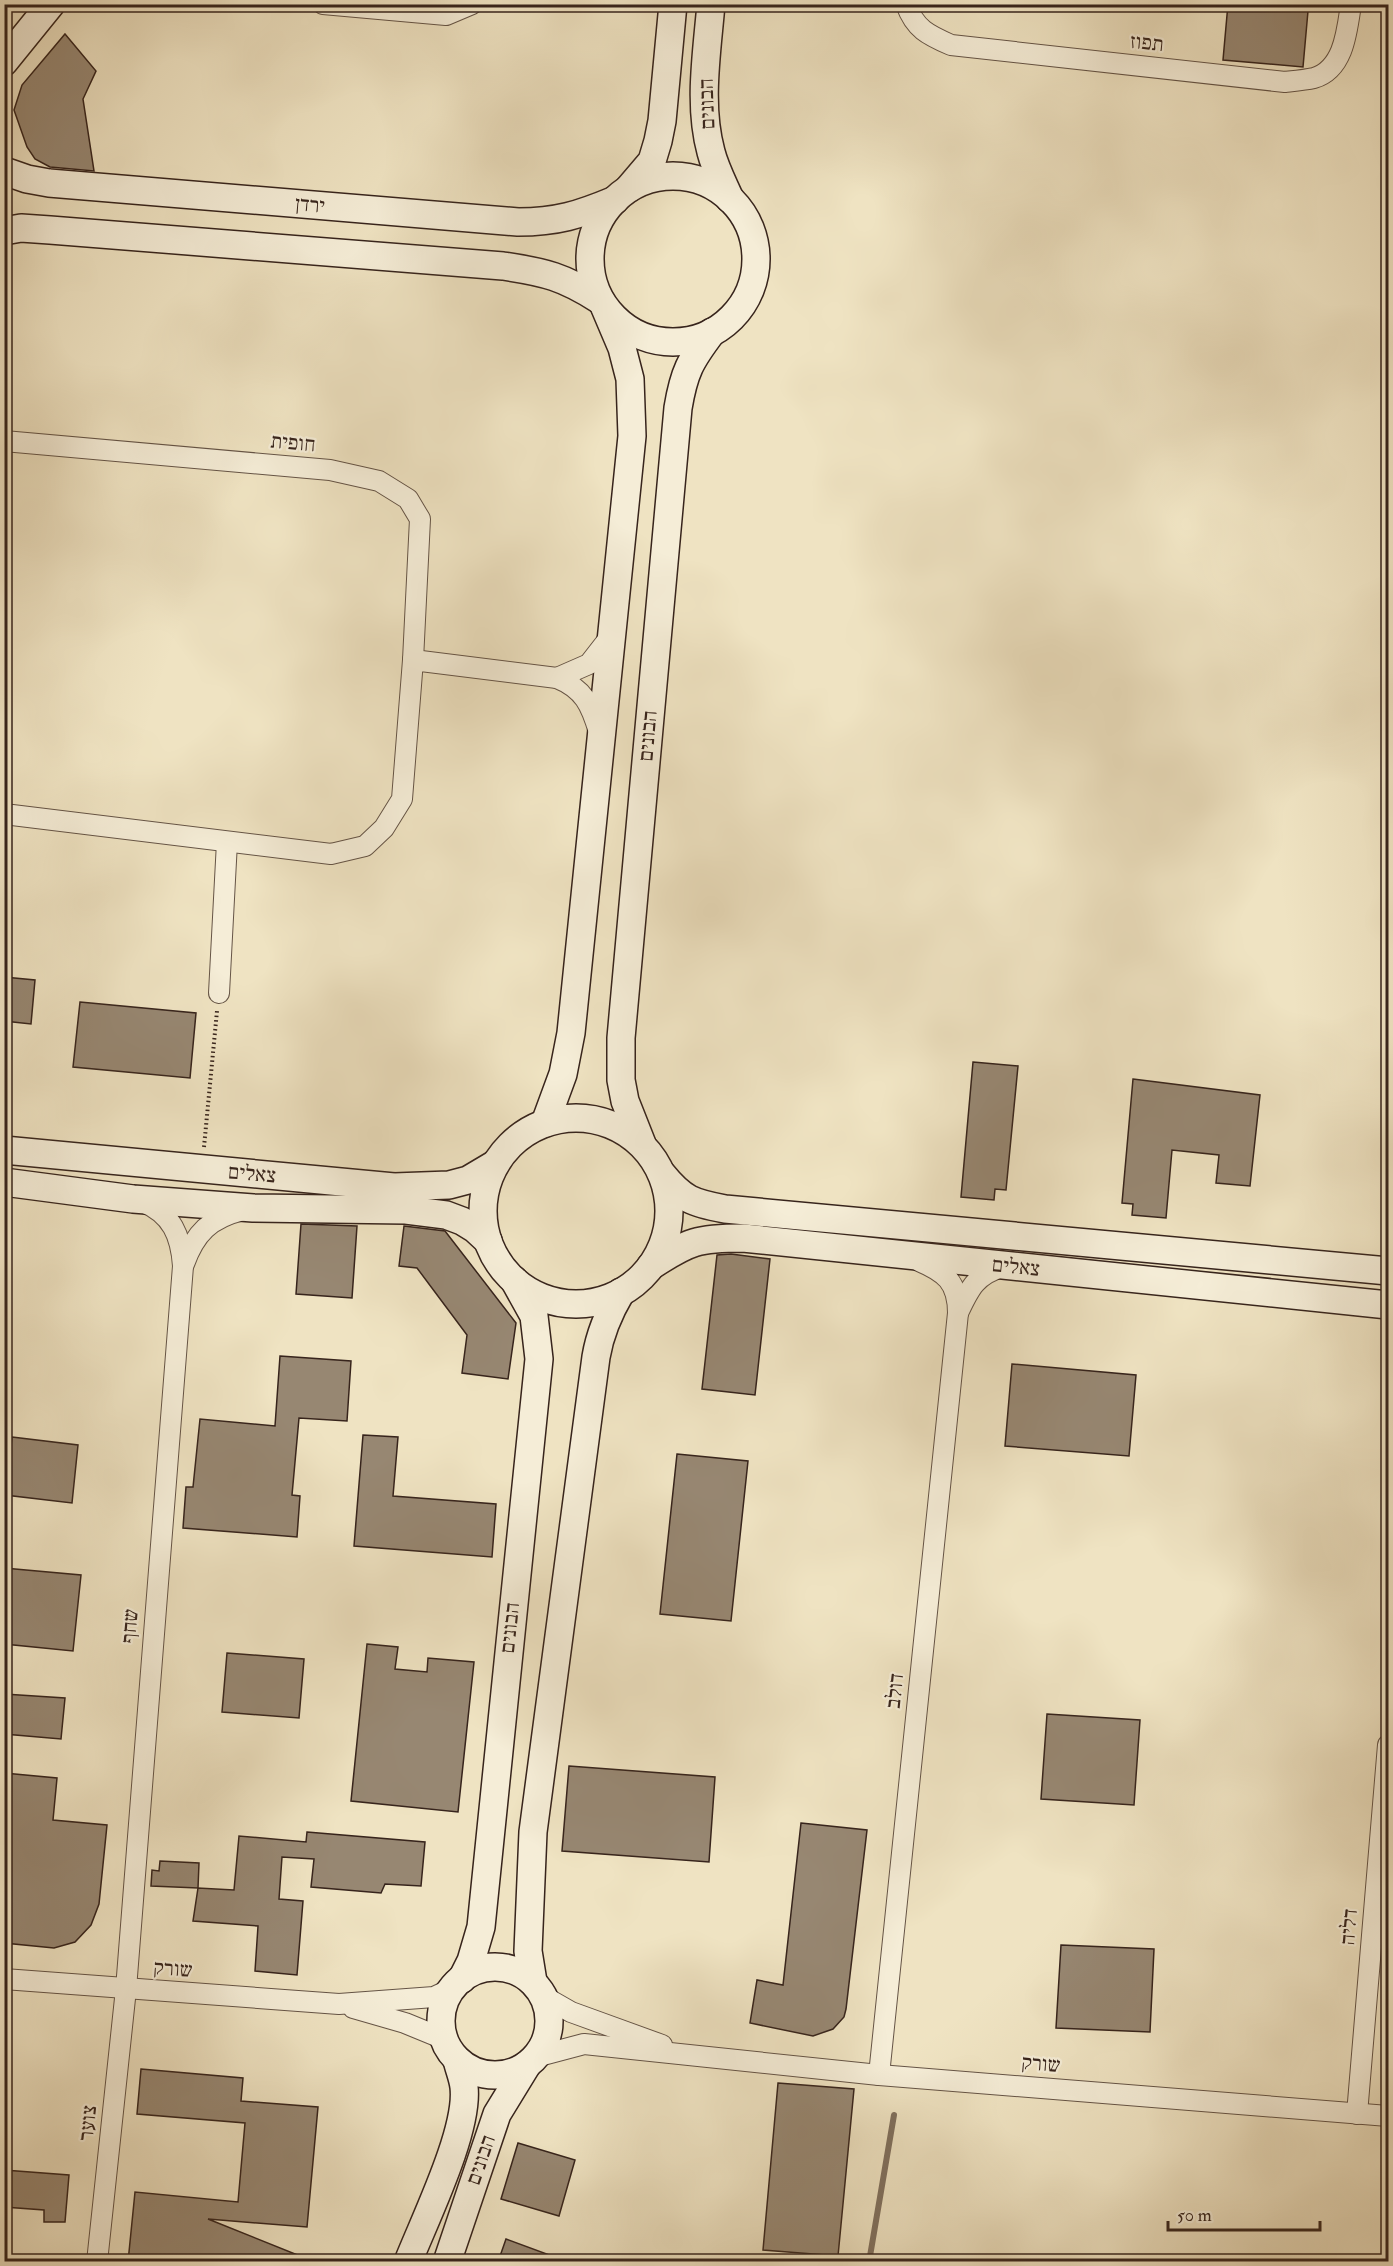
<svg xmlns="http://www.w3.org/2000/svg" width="1393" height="2266" viewBox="0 0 1393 2266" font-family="'IM FELL Double Pica','Frank Ruhl Libre',serif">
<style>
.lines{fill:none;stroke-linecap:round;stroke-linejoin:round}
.stream{stroke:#80705e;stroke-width:6}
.building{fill:#978772;stroke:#37241c;stroke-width:1.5}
.street-casing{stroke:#655446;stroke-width:22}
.secondary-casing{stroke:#37241c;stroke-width:30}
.path{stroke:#37241c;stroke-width:4;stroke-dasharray:1.5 3;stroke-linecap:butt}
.street{stroke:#f5edd7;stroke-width:20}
.secondary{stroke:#f5edd7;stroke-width:27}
.labels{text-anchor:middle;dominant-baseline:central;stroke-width:4.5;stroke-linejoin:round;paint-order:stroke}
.street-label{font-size:21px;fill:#37241c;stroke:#f5edd7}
</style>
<rect width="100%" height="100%" fill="#efe3c2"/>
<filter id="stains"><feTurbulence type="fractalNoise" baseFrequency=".00333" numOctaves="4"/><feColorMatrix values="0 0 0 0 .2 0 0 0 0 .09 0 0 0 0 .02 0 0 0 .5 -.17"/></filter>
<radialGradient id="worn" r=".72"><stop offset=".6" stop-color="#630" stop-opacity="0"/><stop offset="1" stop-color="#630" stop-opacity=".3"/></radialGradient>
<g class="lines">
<path class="stream" d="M869 2262 894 2115"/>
</g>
<g class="building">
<path d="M1228 4 1308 11 1303 67 1223 60Z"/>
<path d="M65 34 96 71 83 99 94 171 50 167 35 159 27 147 14 110 22 85Z"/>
<path d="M4 977 35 980 31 1024 4 1021Z"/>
<path d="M80 1002 196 1013 190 1078 73 1067Z"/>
<path d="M973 1062 1018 1066 1006 1190 995 1189 994 1200 961 1197Z"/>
<path d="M1133 1079 1260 1095 1250 1186 1216 1183 1219 1155 1172 1150 1166 1218 1132 1215 1133 1204 1122 1203Z"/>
<path d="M301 1224 357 1226 352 1298 296 1294Z"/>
<path d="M404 1226 445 1231 516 1323 508 1379 462 1373 467 1335 417 1268 399 1266Z"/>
<path d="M731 1254 770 1259 755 1395 702 1389 717 1255Z"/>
<path d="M280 1356 351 1361 347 1421 299 1418 292 1495 300 1496 297 1537 183 1528 186 1487H193L200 1419 275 1426Z"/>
<path d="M1012 1364 1136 1375 1129 1456 1005 1446Z"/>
<path d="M363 1435 398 1437 393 1496 496 1504 492 1557 354 1546Z"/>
<path d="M12 1437 78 1445 72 1503 5 1495Z"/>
<path d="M677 1454 748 1461 731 1621 660 1614Z"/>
<path d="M4 1568 81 1575 73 1651 4 1644Z"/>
<path d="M367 1644 398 1647 395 1669 427 1672 428 1658 474 1662 458 1812 351 1801Z"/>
<path d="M227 1653 304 1659 299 1718 222 1712Z"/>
<path d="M4 1694 65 1698 61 1739 4 1734Z"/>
<path d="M1047 1714 1140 1720 1134 1805 1041 1799Z"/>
<path d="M569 1766 715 1777 709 1862 562 1851Z"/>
<path d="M4 1773 57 1778 53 1820 107 1825 99 1904 91 1925 75 1942 54 1948 4 1943Z"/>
<path d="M801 1823 867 1830 846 2009 844 2017 833 2029 813 2036 750 2023 757 1980 783 1985Z"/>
<path d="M307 1832 425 1842 421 1886 385 1884 381 1893 311 1887 314 1859 282 1857 279 1899 303 1901 297 1975 255 1971 258 1926 193 1921 198 1888 234 1890 239 1836 306 1842Z"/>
<path d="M160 1861 199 1863 198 1888 151 1886 152 1870 159 1871Z"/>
<path d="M1061 1945 1154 1949 1150 2032 1056 2028Z"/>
<path d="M141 2069 243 2078 241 2101 318 2107 307 2227 208 2219 315 2262H128L135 2192 238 2202 245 2123 137 2114Z"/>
<path d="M778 2083 854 2089 838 2256 763 2250Z"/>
<path d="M518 2143 575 2160 559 2216 501 2199Z"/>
<path d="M4 2170 69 2175 65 2222H44V2210L4 2207Z"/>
<path d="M506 2239 563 2260V2262H498Z"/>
</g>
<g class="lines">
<g class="street-casing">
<g id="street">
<path d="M323 4 446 15 472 4"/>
<path d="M906 4C915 29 928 35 951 45L1285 82C1294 81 1305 80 1314 78 1344 69 1347 31 1351 4"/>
<path d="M4 441 330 470 379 481 408 499 420 519 413 660"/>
<path d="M557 678 589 664 610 637"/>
<path d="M4 814 331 854 365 846 384 828 402 799 413 660 557 678C584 689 591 705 599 732"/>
<path d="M219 993 227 842"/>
<path d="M184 1264C195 1233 210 1218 243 1210"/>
<path d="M958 1313C970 1287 976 1275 1004 1266"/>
<path d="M4 1979 339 2004 434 1997 453 1988"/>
<path d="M543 1996 571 2012 662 2045"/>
<path d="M353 2008 405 2023 444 2039"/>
<path d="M535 2057 584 2044 879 2075 1388 2116"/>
<path d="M879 2075 958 1313C958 1282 945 1272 919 1261"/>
<path d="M1357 2114 1388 1745"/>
<path d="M97 2262 126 1989 183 1266C181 1236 172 1214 143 1202"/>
</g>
</g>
<g class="secondary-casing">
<g id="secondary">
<path d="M711 4C707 52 698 105 711 152 715 168 723 183 730 199"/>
<path d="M4 62 51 4"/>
<path d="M4 171 27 179 49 183 518 222C557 222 579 215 615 200"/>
<circle cx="673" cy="259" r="83"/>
<path d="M629 188 652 161 658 141 662 121 673 4"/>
<path d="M4 231 21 228 50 230 503 266C545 272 564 277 600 300"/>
<circle cx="576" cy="1211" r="93"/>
<path d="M545 1123 563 1074 571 1033 632 436 630 379 622 348 605 308"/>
<path d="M642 1144 625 1101 621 1080V1038L678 408C684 372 690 361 712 332"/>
<path d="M4 1150 394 1187 449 1185 468 1180 495 1164"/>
<path d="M662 1174C683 1200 693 1203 725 1209L1388 1271"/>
<path d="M4 1182 133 1199 253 1208 406 1210 446 1215 462 1221 475 1229 488 1241"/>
<path d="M651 1266C689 1241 698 1238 743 1238L1388 1305"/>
<circle cx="495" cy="2021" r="54"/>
<path d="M462 1979 471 1961 481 1927 539 1359 534 1316 514 1280"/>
<path d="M533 1982 528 1951 533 1832 596 1357C600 1333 608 1314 621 1292"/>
<path d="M408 2262C425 2219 469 2130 464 2087 463 2078 459 2069 457 2060"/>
<path d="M447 2262 497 2114 527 2065"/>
</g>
</g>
<path class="path" d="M204 1147 217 1011"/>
<use href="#street" class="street"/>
<use href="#secondary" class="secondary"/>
</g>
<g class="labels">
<g class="street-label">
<text transform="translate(1147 43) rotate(6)">תפוז</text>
<text transform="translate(707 104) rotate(-92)">הבונים</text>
<text transform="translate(310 205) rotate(5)">ירדן</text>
<text transform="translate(293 443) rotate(5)">חופית</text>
<text transform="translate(648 736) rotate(-85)">הבונים</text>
<text transform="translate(252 1174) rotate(5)">צאלים</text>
<text transform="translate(1016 1267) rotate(6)">צאלים</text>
<text transform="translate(130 1626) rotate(-85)">שחף</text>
<text transform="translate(510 1628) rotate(-84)">הבונים</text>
<text transform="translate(895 1691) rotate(-84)">דולב</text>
<text transform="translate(1349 1927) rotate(-85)">דליה</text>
<text transform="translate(173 1969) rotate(4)">שורק</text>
<text transform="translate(1041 2064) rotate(5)">שורק</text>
<text transform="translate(88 2123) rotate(-84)">צוער</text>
<text transform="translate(481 2160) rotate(-71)">הבונים</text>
</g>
</g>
<rect width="1393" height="2266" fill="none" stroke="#efe3c2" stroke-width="24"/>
<rect x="6" y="6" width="1381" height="2254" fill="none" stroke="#37241c" stroke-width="3"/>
<rect x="12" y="12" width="1369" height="2242" fill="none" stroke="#37241c" stroke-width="1.5"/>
<path d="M1168 2221v9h152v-9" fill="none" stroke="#37241c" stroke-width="3"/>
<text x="1177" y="2221" font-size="18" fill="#37241c" stroke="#f5edd7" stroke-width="4.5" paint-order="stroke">50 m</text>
<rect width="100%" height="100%" filter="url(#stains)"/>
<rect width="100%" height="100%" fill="url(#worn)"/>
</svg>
